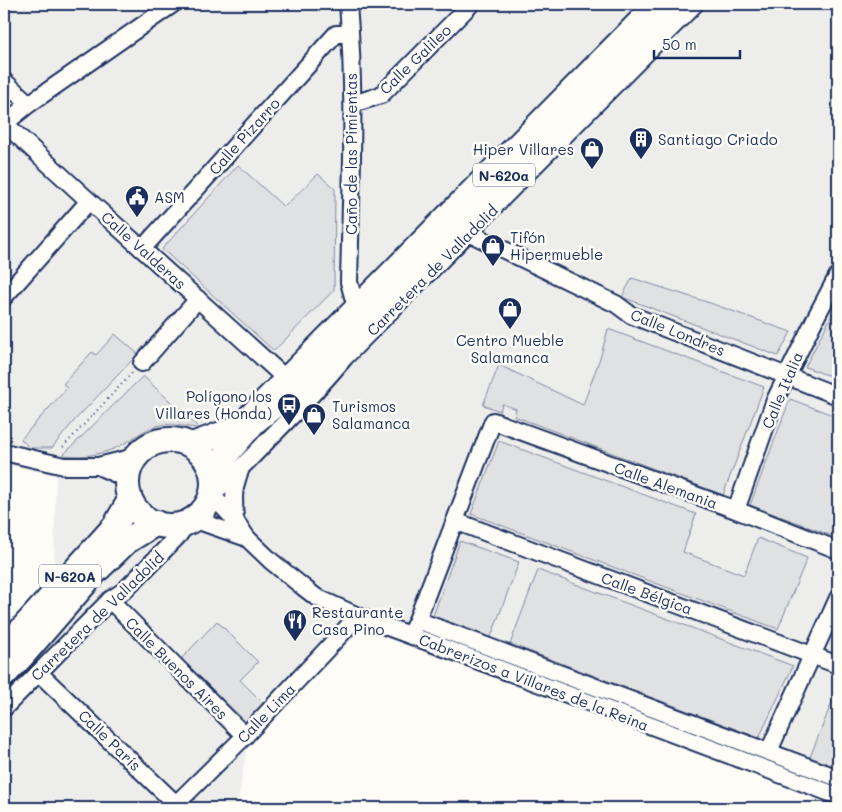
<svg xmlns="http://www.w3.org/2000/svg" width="842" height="812" viewBox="0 0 842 812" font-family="Mali,sans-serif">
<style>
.built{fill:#edeeec}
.green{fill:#e0e1e3;stroke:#7e88a0}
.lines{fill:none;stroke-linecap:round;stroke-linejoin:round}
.minor-casing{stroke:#1b2f5e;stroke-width:20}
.highway-casing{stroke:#1b2f5e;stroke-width:28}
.path{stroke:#1b2f5e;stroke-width:2;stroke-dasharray:1 4;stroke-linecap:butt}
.minor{stroke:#fdfcf7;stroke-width:16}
.highway{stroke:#fdfcf7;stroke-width:24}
.labels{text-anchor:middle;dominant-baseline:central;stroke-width:5;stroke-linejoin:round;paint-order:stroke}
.shield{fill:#fdfcf7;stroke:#5f6c8c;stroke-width:1}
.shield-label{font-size:14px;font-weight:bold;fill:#1b2f5e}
.street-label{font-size:15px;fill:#1b2f5e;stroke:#fdfcf7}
.poi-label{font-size:15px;fill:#1b2f5e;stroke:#fdfcf7;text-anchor:start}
</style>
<rect width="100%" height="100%" fill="#fdfcf7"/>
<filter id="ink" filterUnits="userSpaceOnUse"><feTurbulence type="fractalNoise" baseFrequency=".02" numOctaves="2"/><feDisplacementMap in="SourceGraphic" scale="10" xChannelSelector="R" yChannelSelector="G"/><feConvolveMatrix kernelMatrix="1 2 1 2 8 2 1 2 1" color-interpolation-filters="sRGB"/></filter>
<g filter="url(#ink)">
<path class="built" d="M4 4H838V806L367 630 356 635 247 746 237 808H4V692L83 601 54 563 56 475 4 465Z"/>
<g class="green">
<path d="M238 165 284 207 318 174 335 189 334 290 274 351 162 249Z"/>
<path d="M632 278 710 303 791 332 778 356 622 297Z"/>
<path d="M838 303V379L805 367Z"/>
<path d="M608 329 764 387 723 495 514 416 516 409 502 404 500 411 483 405 499 365 583 405 601 355Z"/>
<path d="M115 334 138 354 74 421 52 448H29L21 439 67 388 63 384 92 352 96 355Z"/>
<path d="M143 376 199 428C187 428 174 423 161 425 148 427 138 435 127 442 108 454 85 458 63 455Z"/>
<path d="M790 399 838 417V538L750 505Z"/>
<path d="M499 441 696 514 683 552 744 575 758 538 807 558 778 629 471 514Z"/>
<path d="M460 541 519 562 491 637 433 616Z"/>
<path d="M538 570 793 666 759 738 510 644Z"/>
<path d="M217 621 258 662 240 680 264 704 246 722 181 659Z"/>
<path d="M838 687V768L810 757Z"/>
</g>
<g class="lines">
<g class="minor-casing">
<g id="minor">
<path d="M348 4C356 96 351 189 349 282L355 304"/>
<path d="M4 81 29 104"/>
<path d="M353 104 381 95 471 4"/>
<path d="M4 123 89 201 284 377"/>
<path d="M4 124 29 104 173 4"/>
<path d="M469 233 616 304 631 315 838 396"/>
<path d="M142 249 336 34H350"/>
<path d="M4 297 89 201"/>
<path d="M142 363 198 299"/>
<path d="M248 413 652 4"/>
<path d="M4 452 64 466H98L135 457"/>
<path d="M98 466 127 479"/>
<path d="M212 494C232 478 250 459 268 440 295 413 321 386 345 357L695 4"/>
<path d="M212 495 235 520 247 538 271 561 303 587 316 597 358 616 431 643 838 796"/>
<path d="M736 510 775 400 817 315 838 275"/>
<path d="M193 519 247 538"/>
<path d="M235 520C234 500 232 491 240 471"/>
<path d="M455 521 838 665"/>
<path d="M110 600 245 736"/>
<path d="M417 620 838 778"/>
<path d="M410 635 417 620 493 421 736 510 838 550"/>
<path d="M39 673 180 808"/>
<path d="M4 708 110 600 125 590 178 536 189 521"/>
<path d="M769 751 838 598"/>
<path d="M172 808 245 736 358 616"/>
</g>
</g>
<g class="highway-casing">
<g id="highway">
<circle cx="170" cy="483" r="43"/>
<path d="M192 445 251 423"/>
<path d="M213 471 230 450 254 422 276 404 301 381 673 4"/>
<path d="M4 649 115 526 130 500"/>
<path d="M4 675 23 655 93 574 127 541 156 523"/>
</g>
</g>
<path class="path" d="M63 447 133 372"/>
<use href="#minor" class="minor"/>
<use href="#highway" class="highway"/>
</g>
</g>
<defs>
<g id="building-pin" transform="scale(1.25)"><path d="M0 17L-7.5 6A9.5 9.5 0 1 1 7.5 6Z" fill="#1b2f5e" stroke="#fdfcf7"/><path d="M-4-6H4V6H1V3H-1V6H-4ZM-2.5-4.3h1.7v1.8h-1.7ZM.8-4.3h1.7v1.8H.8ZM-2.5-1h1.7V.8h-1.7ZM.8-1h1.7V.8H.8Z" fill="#fff"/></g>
<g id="shop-pin" transform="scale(1.25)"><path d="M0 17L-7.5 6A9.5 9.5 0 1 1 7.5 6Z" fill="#1b2f5e" stroke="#fdfcf7"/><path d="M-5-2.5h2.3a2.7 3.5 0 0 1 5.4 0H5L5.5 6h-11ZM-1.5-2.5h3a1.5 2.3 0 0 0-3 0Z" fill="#fff"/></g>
<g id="civic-pin" transform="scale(1.25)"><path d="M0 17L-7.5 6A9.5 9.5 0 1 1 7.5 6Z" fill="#1b2f5e" stroke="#fdfcf7"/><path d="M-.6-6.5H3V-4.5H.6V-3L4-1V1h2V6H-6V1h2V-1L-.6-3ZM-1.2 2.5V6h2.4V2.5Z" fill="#fff"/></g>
<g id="bus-pin" transform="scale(1.25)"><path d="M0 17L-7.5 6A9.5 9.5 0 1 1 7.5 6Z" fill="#1b2f5e" stroke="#fdfcf7"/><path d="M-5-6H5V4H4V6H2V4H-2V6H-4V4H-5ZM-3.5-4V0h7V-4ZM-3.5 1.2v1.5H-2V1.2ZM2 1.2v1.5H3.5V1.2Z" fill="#fff"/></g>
<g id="restaurant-pin" transform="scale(1.25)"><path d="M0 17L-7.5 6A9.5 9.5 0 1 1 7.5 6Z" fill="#1b2f5e" stroke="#fdfcf7"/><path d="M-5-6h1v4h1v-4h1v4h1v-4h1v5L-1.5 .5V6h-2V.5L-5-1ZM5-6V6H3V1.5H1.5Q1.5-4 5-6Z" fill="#fff"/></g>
</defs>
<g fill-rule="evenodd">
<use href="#building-pin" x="641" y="139"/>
<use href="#shop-pin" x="592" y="149"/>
<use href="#civic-pin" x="137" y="197"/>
<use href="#shop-pin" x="493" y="246"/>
<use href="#shop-pin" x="510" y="309"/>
<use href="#bus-pin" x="289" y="405"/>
<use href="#shop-pin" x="314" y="415"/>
<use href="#restaurant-pin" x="295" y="621"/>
</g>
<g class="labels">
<g class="shield">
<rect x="473" y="163.5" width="62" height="23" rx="4"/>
<rect x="39" y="564.5" width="62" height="23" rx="4"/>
</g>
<g class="shield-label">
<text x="504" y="175">N-620a</text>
<text x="70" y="576">N-620A</text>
</g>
<g class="street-label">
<text transform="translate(415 59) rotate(-44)">Calle Galileo</text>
<text transform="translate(244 136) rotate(-48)">Calle Pizarro</text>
<text transform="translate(351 154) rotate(-90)">Caño de las Pimientas</text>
<text transform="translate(144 250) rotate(42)">Calle Valderas</text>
<text transform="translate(432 270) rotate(-45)">Carretera de Valladolid</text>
<text transform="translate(678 332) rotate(22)">Calle Londres</text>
<text transform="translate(782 390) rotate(-67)">Calle Italia</text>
<text transform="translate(666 485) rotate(20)">Calle Alemania</text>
<text transform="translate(647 593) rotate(20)">Calle Bélgica</text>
<text transform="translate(97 616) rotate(-44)">Carretera de Valladolid</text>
<text transform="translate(177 668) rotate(45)">Calle Buenos Aires</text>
<text transform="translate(534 682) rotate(21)">Cabrerizos a Villares de la Reina</text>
<text transform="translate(266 713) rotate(-46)">Calle Lima</text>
<text transform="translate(110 740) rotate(44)">Calle París</text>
</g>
<g class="poi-label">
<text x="658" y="139">Santiago Criado</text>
<text x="574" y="149" text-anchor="end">Hiper Villares</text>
<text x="154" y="197">ASM</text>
<text x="510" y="237">Tifón<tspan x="510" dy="17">Hipermueble</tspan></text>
<text x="510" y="340" text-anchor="middle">Centro Mueble<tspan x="510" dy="17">Salamanca</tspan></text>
<text x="272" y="396" text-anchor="end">Polígono los<tspan x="272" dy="17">Villares (Honda)</tspan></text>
<text x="332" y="406">Turismos<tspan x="332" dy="17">Salamanca</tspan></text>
<text x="312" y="612">Restaurante<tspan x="312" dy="17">Casa Pino</tspan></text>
</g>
</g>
<rect width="842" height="812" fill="none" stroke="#fdfcf7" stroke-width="20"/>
<rect x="10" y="10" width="822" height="792" fill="none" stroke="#1b2f5e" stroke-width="2" filter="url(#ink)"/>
<path d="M654 50v8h86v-8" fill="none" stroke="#1b2f5e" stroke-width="2.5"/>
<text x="662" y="50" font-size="15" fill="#1b2f5e" stroke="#fdfcf7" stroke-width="4" paint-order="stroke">50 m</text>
</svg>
